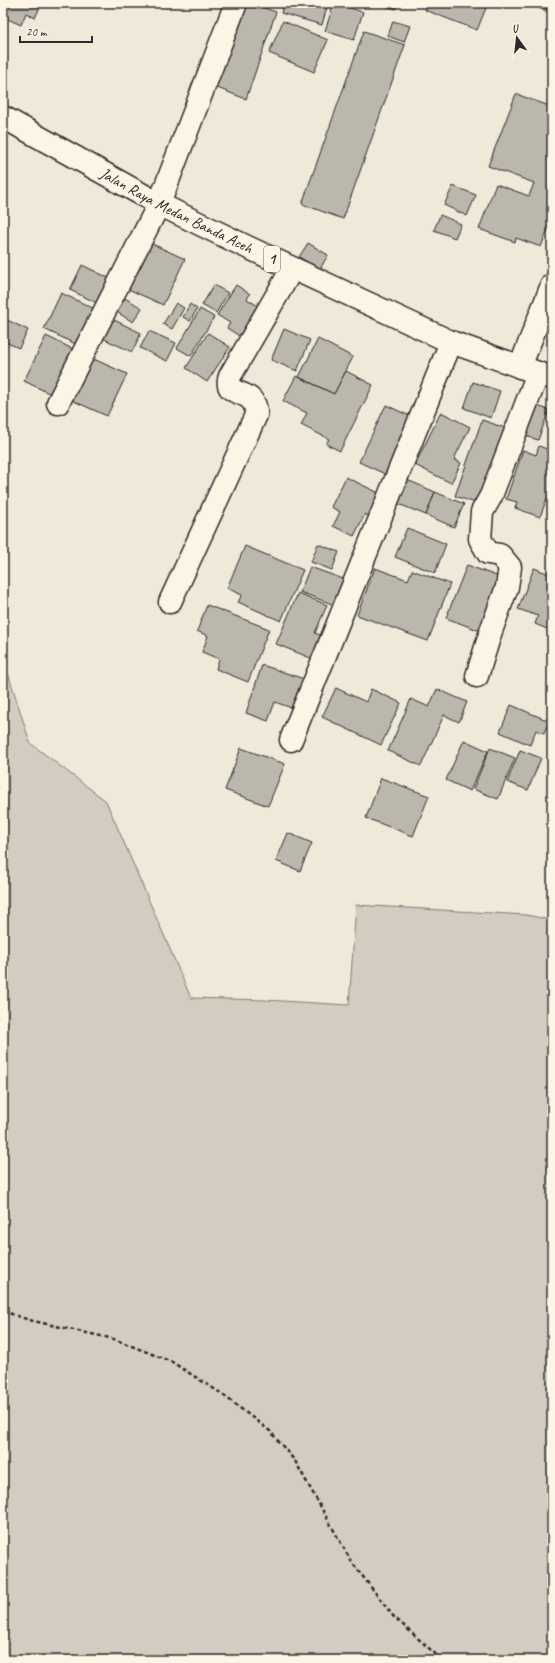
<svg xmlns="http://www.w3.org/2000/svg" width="555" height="1663" viewBox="0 0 555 1663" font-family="Caveat,sans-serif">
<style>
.green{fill:#d2cdc0;stroke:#7e7c76}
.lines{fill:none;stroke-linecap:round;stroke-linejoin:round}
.stream{stroke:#75736d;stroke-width:7}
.building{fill:#bcb7ac;stroke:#2b2b2b}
.minor-casing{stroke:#2b2b2b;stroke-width:25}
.trunk-casing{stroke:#2b2b2b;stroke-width:25}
.path{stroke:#2b2b2b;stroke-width:2.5;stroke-dasharray:4 3;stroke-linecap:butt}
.minor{stroke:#fcf5e5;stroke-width:22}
.trunk{stroke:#fcf5e5;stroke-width:22}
.labels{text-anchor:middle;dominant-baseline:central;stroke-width:3;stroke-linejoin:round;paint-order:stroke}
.shield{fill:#fcf5e5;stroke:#6a6863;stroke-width:1}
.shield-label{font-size:15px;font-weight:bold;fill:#2b2b2b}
.street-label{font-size:16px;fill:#2b2b2b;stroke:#fcf5e5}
</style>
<rect width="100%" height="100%" fill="#efe9da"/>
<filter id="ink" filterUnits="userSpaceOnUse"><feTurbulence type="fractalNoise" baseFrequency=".025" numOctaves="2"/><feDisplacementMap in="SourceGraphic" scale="8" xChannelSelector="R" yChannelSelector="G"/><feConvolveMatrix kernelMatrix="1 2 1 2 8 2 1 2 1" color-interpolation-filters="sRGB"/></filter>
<g filter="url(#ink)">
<path class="green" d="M3 657 30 743 106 801 191 998 265 1000 349 1005 356 905 526 915 552 920V1660H3Z"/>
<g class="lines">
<path class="stream" d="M535 3 552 11"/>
</g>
<g class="building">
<path d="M4 3H42L35 18 26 13 21 25 3 17Z"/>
<path d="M242 3H250L276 12 246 99 212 86Z"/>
<path d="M284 3H328L322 25 281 13Z"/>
<path d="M334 3 363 12 354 40 325 31Z"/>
<path d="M375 3H398L396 9Z"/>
<path d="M428 3H488L477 30 425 10Z"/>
<path d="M283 21 328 40 314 72 269 53Z"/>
<path d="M393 21 410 26 404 42 388 36Z"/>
<path d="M364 31 405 45 343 219 302 204Z"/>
<path d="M516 94 552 107V219L541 247 516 238 515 242 479 229 496 184 529 196 534 183 488 166Z"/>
<path d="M453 186 476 195 467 216 444 205Z"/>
<path d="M440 215 461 224 455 238 434 230Z"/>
<path d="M148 242 185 259 163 305 126 288Z"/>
<path d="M308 243 328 255 320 269 299 257Z"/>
<path d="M82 265 111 279 99 304 70 290Z"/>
<path d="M214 285 228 293 216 313 202 305Z"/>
<path d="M236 285 250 294 247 299 258 306 247 341 227 328 230 323 217 315Z"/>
<path d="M61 293 97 310 80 346 44 329Z"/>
<path d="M123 297 142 308 133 322 115 311Z"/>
<path d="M176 303 184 308 172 329 163 324Z"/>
<path d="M190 304 197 309 190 321 183 317Z"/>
<path d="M200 309 214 317 191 356 177 348Z"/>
<path d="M108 317 141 333 132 352 98 336Z"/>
<path d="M3 318 28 330 19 348 3 341Z"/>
<path d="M284 329 310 340 297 371 271 360Z"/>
<path d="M149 331 176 343 167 361 140 348Z"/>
<path d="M208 333 230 347 207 382 186 368Z"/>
<path d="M46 336 75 350 53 395 24 381Z"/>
<path d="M318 339 353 357 334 394 299 377Z"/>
<path d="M87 356 127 374 107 416 67 398Z"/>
<path d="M346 371 373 385 340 451 326 444 329 439 301 425 307 413 283 401 296 376 334 394Z"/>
<path d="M473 382 500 391 491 418 464 408Z"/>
<path d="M386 405 412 417 385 474 359 462Z"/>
<path d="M534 405 549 410 538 440 523 435Z"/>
<path d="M441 412 470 427 454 459 461 463 451 483 415 465Z"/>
<path d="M482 420 508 429 481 505 455 496Z"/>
<path d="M539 446 552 451V500L547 498 540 517 515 508 517 502 506 499 523 450 536 455Z"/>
<path d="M346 477 385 496 374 519 365 514 354 536 333 526 340 512 331 507Z"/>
<path d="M405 479 435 492 426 515 396 503Z"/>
<path d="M435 492 464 504 454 527 426 515Z"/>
<path d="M407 528 446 544 435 573 395 557Z"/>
<path d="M318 544 339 552 332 570 311 562Z"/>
<path d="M245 546 303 570 281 621 238 602 242 595 227 588Z"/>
<path d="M467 565 507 580 486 633 446 618Z"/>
<path d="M310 567 346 580 337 606 300 592Z"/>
<path d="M375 568 408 580 412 570 450 584 428 641 357 615Z"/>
<path d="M534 568 552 575V631L535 624 538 616 518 609Z"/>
<path d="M298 593 327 605 315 633 322 636 313 659 276 644Z"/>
<path d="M207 605 269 629 248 682 216 669 219 659 202 652 208 636 197 631Z"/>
<path d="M262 665 307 680 297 710 275 702 268 721 246 713Z"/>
<path d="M336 688 366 702 371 689 401 703 381 745 322 717Z"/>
<path d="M437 689 467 702 459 722 444 715 421 766 388 751 411 699 429 707Z"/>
<path d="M511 705 549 721 544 733 536 730 530 745 500 732Z"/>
<path d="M464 740 488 751 470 791 446 780Z"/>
<path d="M241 748 285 764 268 806 225 790Z"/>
<path d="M490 748 515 758 498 799 473 789Z"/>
<path d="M520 750 541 758 528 790 507 782Z"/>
<path d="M381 778 429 796 413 836 366 818Z"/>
<path d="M288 833 312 843 300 871 276 861Z"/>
</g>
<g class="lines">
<g class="minor-casing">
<g id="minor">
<path d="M520 367 552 285"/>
<path d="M58 403 159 204 236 3"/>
<path d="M170 602 256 415C256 410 256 406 253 402 245 389 223 396 230 376L292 269"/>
<path d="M477 676 491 631 507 587 510 567 500 555 488 553 480 539 482 512 491 496 538 373"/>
<path d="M291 740 451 342"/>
</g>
</g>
<g class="trunk-casing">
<g id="trunk">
<path id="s1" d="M3 117 159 204 245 246 451 342 552 378"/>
</g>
</g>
<path class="path" d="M3 1311 29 1320 114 1339 172 1362 219 1392 270 1431 295 1461 351 1561 393 1616 442 1660"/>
<use href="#minor" class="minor"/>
<use href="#trunk" class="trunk"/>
</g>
</g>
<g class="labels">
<rect class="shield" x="264" y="246" width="16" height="26" rx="3"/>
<g class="shield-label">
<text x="272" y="259">1</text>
</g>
<g class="street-label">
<text stroke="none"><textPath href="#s1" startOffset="197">Jalan Raya Medan Banda Aceh</textPath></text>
</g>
</g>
<rect width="555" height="1663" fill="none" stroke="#fcf5e5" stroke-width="16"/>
<rect x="8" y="8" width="539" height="1647" fill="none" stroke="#2b2b2b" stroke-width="1.5" filter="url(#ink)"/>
<g transform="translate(517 38) rotate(345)" stroke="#fcf5e5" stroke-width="3" paint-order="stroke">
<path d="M0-3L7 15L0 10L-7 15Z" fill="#2b2b2b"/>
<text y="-6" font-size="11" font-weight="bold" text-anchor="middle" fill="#2b2b2b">U</text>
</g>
<path d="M20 36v6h72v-6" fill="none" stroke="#2b2b2b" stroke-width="2"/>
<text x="26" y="36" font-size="12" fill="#2b2b2b" stroke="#fcf5e5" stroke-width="3" paint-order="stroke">20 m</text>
</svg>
